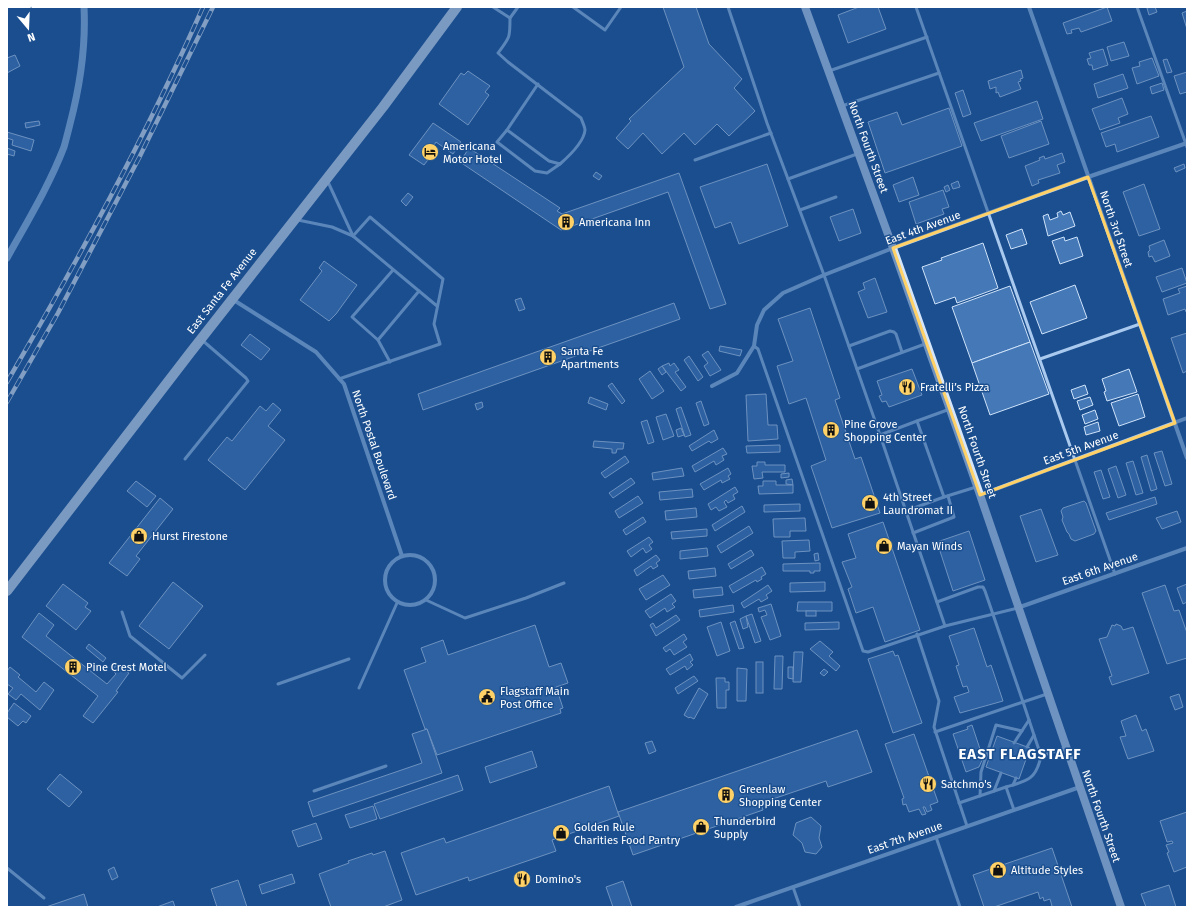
<svg xmlns="http://www.w3.org/2000/svg" width="1194" height="914" viewBox="0 0 1194 914" font-family="'Fira Sans',sans-serif">
<style>
.building{fill:#4478b7;stroke:#cfe3fa}
.lines{fill:none;stroke-linecap:round;stroke-linejoin:round}
.service{stroke:#a9c9ee;stroke-width:3}
.minor{stroke:#a9c9ee;stroke-width:4}
.tertiary{stroke:#a9c9ee;stroke-width:7}
.secondary{stroke:#d6e6fa;stroke-width:8}
.primary{stroke:#f0f6ff;stroke-width:10}
.rail-casing{stroke:#fff;stroke-width:4.5}
.rail{stroke:#1b4f8f;stroke-width:3;stroke-dasharray:9;stroke-linecap:butt}
.marked{fill:none;stroke:#ffd166;stroke-width:3;stroke-linejoin:round}
.labels{text-anchor:middle;dominant-baseline:central;stroke-width:3;stroke-linejoin:round;paint-order:stroke}
.poi-label{font-size:11px;fill:#fff;stroke:#1b4f8f;text-anchor:start}
.street-label{font-size:11px;fill:#fff;stroke:#1b4f8f}
.district-label{font-size:15px;font-weight:bold;letter-spacing:1px;fill:#fff;stroke:#1b4f8f}
</style>
<rect width="100%" height="100%" fill="#1b4f8f"/>
<g class="building">
<path d="M663 7H696L709 44 742 79 734 88 755 111 729 136 717 124 695 145 684 133 662 154 643 133 628 149 616 138 631 121 629 119 684 67Z"/>
<path d="M859 7H878L886 29 848 43 838 15Z"/>
<path d="M1107 7 1112 21 1081 32 1079 28 1071 30 1072 33 1067 34 1063 23Z"/>
<path d="M1151 7H1155L1157 12 1149 15 1147 8Z"/>
<path d="M1187 11V29L1182 13Z"/>
<path d="M1124 42 1129 56 1111 61 1107 47Z"/>
<path d="M1103 49 1108 65 1093 70 1092 65H1089L1087 59 1091 58 1089 53Z"/>
<path d="M15 55 20 66 7 73V58Z"/>
<path d="M1152 58 1159 76 1137 84 1132 68 1140 66 1139 62Z"/>
<path d="M1167 59 1172 72 1167 73 1163 60Z"/>
<path d="M1021 70 1023 78 1020 79 1021 81 1018 82 1021 89 1000 97 998 92 996 93V87L990 89 988 81Z"/>
<path d="M468 71 490 86 485 92 489 95 468 125 439 104 461 73 464 75Z"/>
<path d="M1187 72V92L1180 94 1174 76Z"/>
<path d="M1123 74 1128 88 1098 98 1094 84Z"/>
<path d="M1162 83 1164 90 1152 94 1150 87Z"/>
<path d="M963 90 971 114 963 117 955 93Z"/>
<path d="M1122 98 1128 114 1118 118 1120 123 1100 130 1092 109Z"/>
<path d="M1037 101 1043 119 981 141 974 123Z"/>
<path d="M949 108 962 146 885 173 868 122 897 112 902 125Z"/>
<path d="M1151 116 1159 137 1117 152 1115 144 1106 147 1101 133Z"/>
<path d="M39 121 40 125 26 128 25 123Z"/>
<path d="M1041 121 1049 144 1009 158 1001 136Z"/>
<path d="M433 123 461 142 453 154 436 142 431 150 434 152 424 165 409 155Z"/>
<path d="M7 132 34 140 31 151 12 145 13 140 7 138Z"/>
<path d="M7 148 15 151 14 156 7 154Z"/>
<path d="M469 148 560 208 557 211 562 214 679 173 726 304 710 309 668 192 561 230 460 162Z"/>
<path d="M1062 153 1065 162 1057 165 1060 173 1038 180 1039 183 1032 186 1025 166 1040 160 1039 158 1044 156 1045 159Z"/>
<path d="M767 164 788 226 739 244 731 222 715 228 700 187Z"/>
<path d="M1184 164 1185 168 1176 172 1174 168Z"/>
<path d="M596 172 602 176 599 180 593 176Z"/>
<path d="M913 177 919 195 899 202 893 185Z"/>
<path d="M958 181 960 187 953 189 951 184Z"/>
<path d="M1144 184 1160 229 1139 236 1123 192Z"/>
<path d="M948 185 950 190 946 192 944 187Z"/>
<path d="M943 190 949 207 942 209 944 214 916 224 909 202Z"/>
<path d="M408 193 413 197 406 206 401 201Z"/>
<path d="M853 209 861 233 839 241 830 217Z"/>
<path d="M1061 211 1063 215 1070 212 1075 226 1048 236 1043 216 1048 214 1050 220 1058 217 1057 213Z"/>
<path d="M1022 229 1027 244 1011 249 1006 235Z"/>
<path d="M1064 237 1065 241 1077 237 1083 256 1060 264 1052 241Z"/>
<path d="M1164 240 1170 256 1155 262 1152 256 1149 257 1148 252 1150 250 1149 246Z"/>
<path d="M983 243 998 288 957 303 955 297 935 304 922 267 942 260 941 258Z"/>
<path d="M324 261 357 285 336 314 329 321 300 300 322 271 319 268Z"/>
<path d="M1182 268 1187 283 1162 292 1156 277Z"/>
<path d="M875 278 887 312 868 318 858 292 865 289 863 283Z"/>
<path d="M1075 285 1087 318 1042 334 1030 302Z"/>
<path d="M1010 286 1030 342 972 363 952 307Z"/>
<path d="M1187 286V311L1186 312 1185 309 1168 315 1163 299 1180 293 1178 289Z"/>
<path d="M521 298 525 309 519 311 515 300Z"/>
<path d="M674 303 680 319 423 410 418 394Z"/>
<path d="M810 308 840 398 835 400 855 459 861 457 880 513 832 528 811 466 826 460 806 398 789 404 777 366 793 361 778 319Z"/>
<path d="M1187 333V371L1183 373 1171 338Z"/>
<path d="M250 334 270 349 261 360 241 345Z"/>
<path d="M1030 342 1049 394 990 415 972 363Z"/>
<path d="M720 346 742 350 740 356 719 351Z"/>
<path d="M708 351 721 370 710 376 704 366 708 363 702 355Z"/>
<path d="M689 356 703 377 698 381 684 360Z"/>
<path d="M669 363 670 366 674 363 679 370 675 372 686 387 681 391 662 366Z"/>
<path d="M662 366 666 372 662 375 658 369Z"/>
<path d="M912 369 922 395 889 407 886 401 882 402 879 396 882 395 877 381Z"/>
<path d="M1129 369 1137 392 1107 401 1104 392 1106 391 1102 379Z"/>
<path d="M650 371 664 391 652 399 639 379Z"/>
<path d="M612 383 625 401 622 404 608 386Z"/>
<path d="M1085 385 1088 394 1074 399 1071 390Z"/>
<path d="M766 394 768 425H777L778 439 748 441 746 395Z"/>
<path d="M1138 394 1145 417 1119 426 1111 403Z"/>
<path d="M590 397 608 404 606 410 588 403Z"/>
<path d="M1090 397 1093 405 1080 410 1077 401Z"/>
<path d="M701 401 709 424 704 426 696 403Z"/>
<path d="M482 402 483 407 477 410 475 404Z"/>
<path d="M273 403 281 410 268 426 285 440 245 490 208 460 227 437 232 441 260 406 266 411Z"/>
<path d="M681 407 691 435 685 437 676 409Z"/>
<path d="M1095 410 1098 419 1085 424 1082 415Z"/>
<path d="M666 414 674 436 663 440 656 417Z"/>
<path d="M647 420 654 442 648 444 641 422Z"/>
<path d="M1098 422 1100 431 1086 435 1084 427Z"/>
<path d="M681 428 684 435 678 437 676 430Z"/>
<path d="M714 430 718 439 711 443 709 441 692 451 689 446Z"/>
<path d="M594 441 624 443 623 449H617L616 453H612V449L593 447Z"/>
<path d="M780 445V452L747 453 746 446Z"/>
<path d="M723 448 727 454 722 456 724 460 716 465 714 461 695 472 692 466Z"/>
<path d="M1162 451 1172 484 1165 486 1154 453Z"/>
<path d="M1147 455 1157 489 1151 491 1141 457Z"/>
<path d="M625 456 629 462 605 478 601 473Z"/>
<path d="M1133 461 1143 493 1136 495 1126 463Z"/>
<path d="M757 462H765V465H785V472H762L763 478 754 479 752 466H757Z"/>
<path d="M1116 466 1126 495 1118 498 1108 469Z"/>
<path d="M682 468 684 476 653 480 652 473Z"/>
<path d="M728 468 731 474 728 476 730 479 722 483 721 480 704 490 700 484Z"/>
<path d="M1101 470 1110 497 1103 499 1094 472Z"/>
<path d="M789 473V477L781 478V474Z"/>
<path d="M631 478 635 483 613 498 609 493Z"/>
<path d="M792 479 793 485 786 484V480Z"/>
<path d="M136 481 156 496 147 507 127 491Z"/>
<path d="M763 481H776V485H793V493L759 494 758 486H763Z"/>
<path d="M735 487 738 492 733 495 735 499 728 503 726 500 724 502 727 507 719 511 716 507 711 510 708 504Z"/>
<path d="M692 489 693 497 660 500 659 492Z"/>
<path d="M638 496 643 503 619 518 615 511Z"/>
<path d="M1155 497 1157 504 1109 520 1106 513Z"/>
<path d="M160 498 173 509 136 556 140 559 127 576 109 563Z"/>
<path d="M1084 501 1086 503 1096 531 1094 534 1075 541 1071 539 1069 534 1067 532 1062 520 1063 517 1061 511 1063 508Z"/>
<path d="M800 504V511L764 512V505Z"/>
<path d="M742 506 745 512 715 531 712 525Z"/>
<path d="M696 508 697 517 666 520 665 511Z"/>
<path d="M1041 509 1058 555 1036 562 1020 516Z"/>
<path d="M1177 511 1181 522 1162 529 1156 518Z"/>
<path d="M643 517 646 522 626 535 623 530Z"/>
<path d="M805 518 806 531H790V537H774L773 519Z"/>
<path d="M883 522 920 630 885 642 873 607 856 613 848 589 852 587 842 562 856 558 848 534Z"/>
<path d="M749 526 753 533 721 553 717 546Z"/>
<path d="M707 529V536L672 539 671 532Z"/>
<path d="M969 531 985 580 953 591 937 542Z"/>
<path d="M649 537 653 542 649 545 652 549 646 553 643 548 631 557 627 551Z"/>
<path d="M809 540 810 551 795 552V558H783L782 541Z"/>
<path d="M707 548 708 556 680 559V551Z"/>
<path d="M751 550 754 555 731 569 728 564Z"/>
<path d="M818 553 819 560 815 561 814 554Z"/>
<path d="M656 555 660 560 656 563 658 566 653 569 651 566 637 576 634 570Z"/>
<path d="M820 563V571H814V573H810V571H783V564Z"/>
<path d="M762 567 766 574 761 577 762 579 757 582 756 580 733 593 729 586Z"/>
<path d="M715 568 716 576 689 579 688 571Z"/>
<path d="M663 575 670 585 646 600 639 589Z"/>
<path d="M173 582 203 606 169 649 139 626Z"/>
<path d="M825 582V591L790 592V583Z"/>
<path d="M63 584 88 603 85 607 91 611 76 630 46 606Z"/>
<path d="M1187 584V602L1183 604 1177 588Z"/>
<path d="M768 585 772 591 766 595 768 598 761 602 759 599 744 608 741 603Z"/>
<path d="M1165 585 1174 611 1179 610 1187 633V658L1167 664 1142 593Z"/>
<path d="M722 587 723 595 694 598 693 590Z"/>
<path d="M671 594 676 601 672 604 675 607 667 612 665 608 650 618 645 611Z"/>
<path d="M798 602H832V611H797Z"/>
<path d="M771 604 781 636 770 640 761 617 767 615 765 610 759 612 758 608Z"/>
<path d="M733 605 734 612 700 617 699 610Z"/>
<rect x="806" y="611" width="10" height="5"/>
<path d="M39 613 54 625 46 636 107 684 116 674 112 670 117 664 129 673 116 691 118 692 93 723 83 716 98 696 22 637Z"/>
<path d="M752 614 761 641 755 643 746 616Z"/>
<path d="M676 615 680 620 656 636 650 625 653 623 656 628Z"/>
<path d="M746 616 748 627 743 629 740 619Z"/>
<path d="M735 621 744 648 739 649 730 623Z"/>
<path d="M721 622 730 651 717 656 707 627Z"/>
<path d="M839 622V629L805 630V623Z"/>
<path d="M1116 624 1121 626 1123 630 1133 627 1149 673 1112 685 1109 677 1112 676 1099 639 1107 637 1112 625 1115 626Z"/>
<path d="M535 625 549 667 561 663 568 683 556 687 563 708 560 709 561 713 437 755 427 729H425L404 670 426 662 421 648 443 640 448 655Z"/>
<path d="M974 628 987 667 991 665 1003 701 960 713 954 697 969 692 967 686 963 687 956 666 959 665 949 636Z"/>
<path d="M684 634 687 639 683 642 687 647 674 655 670 649 666 652 663 648Z"/>
<path d="M820 641 833 652 829 656 840 666 836 671 810 649Z"/>
<path d="M89 644 106 658 103 662 86 648Z"/>
<path d="M893 651 895 656 898 655 922 723 893 733 868 659Z"/>
<path d="M794 652H803L801 682H793Z"/>
<path d="M690 654 693 660 690 662 693 665 687 670 685 666 670 675 666 669Z"/>
<path d="M775 656H783L782 689H774Z"/>
<rect x="756" y="662" width="7" height="31"/>
<path d="M10 667 20 675 18 677 36 692 44 682 54 690 40 710 21 694 16 700 8 694 13 688 7 684V671Z"/>
<path d="M788 667H793V679L788 678Z"/>
<path d="M737 668 747 669 746 701H737Z"/>
<path d="M824 669 828 672 824 676 820 673Z"/>
<path d="M694 676 698 681 678 694 675 688Z"/>
<path d="M716 678H725V682H729V690H726V708H717Z"/>
<path d="M699 688 708 694 694 719 690 717 689 718 684 715Z"/>
<path d="M1179 694 1183 707 1175 710 1170 697Z"/>
<path d="M14 703 31 716 26 723 23 721 18 726 7 717V713Z"/>
<path d="M1136 715 1142 731 1146 729 1154 751 1128 759 1120 737 1126 736 1121 721Z"/>
<path d="M972 725 983 758 979 767 966 772 953 734 968 729 967 727Z"/>
<path d="M427 729 442 773 313 817 308 802 422 763 412 734Z"/>
<path d="M857 730 872 772 828 787 826 781 761 803 763 810 633 855 618 812Z"/>
<path d="M914 734 938 802 930 805 932 810 927 812 925 807H923L926 814 922 815 919 809 909 812 906 804 903 805 902 799 904 798 885 744Z"/>
<path d="M997 736 1030 748 1019 779 986 767Z"/>
<path d="M652 741 656 751 649 754 645 743Z"/>
<path d="M532 751 537 767 490 783 485 767Z"/>
<path d="M60 774 82 792 69 807 47 789Z"/>
<path d="M458 775 463 790 380 819 374 804Z"/>
<path d="M609 786 619 816 552 840 556 851 469 881 468 877 416 895 401 853 444 838 446 843Z"/>
<path d="M373 806 377 819 350 828 345 815Z"/>
<path d="M1187 812V867L1174 872 1167 853 1169 852 1166 845 1173 843 1172 841 1167 842 1160 821Z"/>
<path d="M811 817 821 826 819 838 822 847 816 854 805 852 802 843 793 835 796 823Z"/>
<path d="M316 823 322 839 298 847 292 831Z"/>
<path d="M1052 848 1072 907H1050L1052 906 1050 899 1044 901 1043 897 1040 899 1038 892 994 907H984L973 875Z"/>
<path d="M385 851 402 900 383 907H331L319 874 349 863 348 861 372 853 373 855Z"/>
<path d="M114 867 118 877 112 880 108 870Z"/>
<path d="M292 874 295 883 262 894 259 885Z"/>
<path d="M238 880 247 907H217L211 889Z"/>
<path d="M623 881 632 907H613L606 887Z"/>
<path d="M1169 885 1176 907H1146L1141 894Z"/>
<path d="M84 894 88 907H46Z"/>
<path d="M173 901 175 907H157Z"/>
</g>
<g class="lines">
<g class="service">
<path d="M493 7 510 18 518 7"/>
<path d="M573 7 605 30 621 7"/>
<path d="M728 7 767 123 824 275 880 435 945 626"/>
<path d="M916 7 1115 574"/>
<path d="M1137 7 1187 147"/>
<path d="M829 71 927 37"/>
<path d="M538 84 507 130 497 142 535 171 547 173 560 164"/>
<path d="M842 106 939 73"/>
<path d="M507 130 549 161 560 164C568 157 584 142 585 130 585 127 582 121 581 118L508 62 498 53C510 37 510 38 510 18"/>
<path d="M695 160 771 133"/>
<path d="M788 179 857 154"/>
<path d="M328 182 353 236"/>
<path d="M800 210 836 197"/>
<path d="M298 220 332 227 353 236"/>
<path d="M378 340 352 317 393 270"/>
<path d="M754 346 758 349 863 651 868 652 945 626 1018 608"/>
<path d="M849 346 890 331 894 332 896 334 902 352"/>
<path d="M1040 359 1140 324"/>
<path d="M390 362 378 340 419 291"/>
<path d="M857 369 925 344"/>
<path d="M339 379 440 344 434 324 443 279 370 217 353 236 437 306"/>
<path d="M950 409 917 421 944 497 976 487"/>
<path d="M880 435 917 421"/>
<path d="M185 459 248 381 246 378 202 340"/>
<path d="M906 511 944 497"/>
<path d="M913 533 954 517 948 496"/>
<path d="M426 600 465 618 526 598 564 583"/>
<path d="M122 612 130 636 182 678 205 655"/>
<path d="M917 634 939 701 934 727 967 826"/>
<path d="M278 684 349 659"/>
<path d="M359 688 397 603"/>
<path d="M1047 694 1023 702 1041 756 1065 748"/>
<path d="M935 732 1023 702 985 591 983 587H978L937 602"/>
<path d="M1014 743 1029 720"/>
<path d="M1027 747 1034 735"/>
<path d="M1013 785 1016 778"/>
<path d="M1006 787C1027 781 1036 780 1041 756"/>
<path d="M314 791 386 766"/>
<path d="M994 791 1001 773"/>
<path d="M980 796 981 772 996 725 1022 731"/>
<path d="M959 803 1006 787 1014 810"/>
<path d="M936 837 960 907"/>
<path d="M7 868 44 898"/>
<path d="M793 887 800 907"/>
</g>
<g class="minor">
<path d="M1029 7 1187 458"/>
<path d="M232 299 316 352 344 384 402 556"/>
<path d="M712 386 737 373 754 346 757 325 764 310 783 293 824 275 893 248 1088 177 1187 143"/>
<path d="M980 495 1187 418"/>
<circle cx="410" cy="580" r="25"/>
<path d="M1020 607 1187 548"/>
<path d="M736 907 1080 787"/>
</g>
<path class="tertiary" d="M7 258C27 222 49 186 64 147 66 140 68 132 70 124 80 86 86 47 84 7"/>
<path class="secondary" d="M805 7 893 248 977 486 1121 907"/>
<path class="primary" d="M7 591 190 353 383 107 457 7"/>
<g class="rail-casing">
<g id="rail">
<path d="M7 382C78 260 146 136 203 7"/>
<path d="M7 402 58 313 139 158 213 7"/>
</g>
</g>
<use href="#rail" class="rail"/>
</g>
<path d="M0 0H1194V914H0ZM1088 177 1175 423 980 495 893 248Z" fill="#1b4f8f" fill-opacity=".55" fill-rule="evenodd"/>
<path class="marked" d="M1088 177 1175 423 980 495 893 248Z"/>
<defs>
<g id="hotel-disc" transform="scale(0.9)"><circle r="9.5" fill="#ffd166" stroke="#1b4f8f"/><path d="M-6-4.5h1.5V1H6V5H4.5V3h-9V5H-6ZM-4 0a1.8 1.8 0 1 1 3.6 0ZM.5 0V-2.5h3Q6-2.5 6 0Z" fill="#111"/></g>
<g id="building-disc" transform="scale(0.9)"><circle r="9.5" fill="#ffd166" stroke="#1b4f8f"/><path d="M-4-6H4V6H1V3H-1V6H-4ZM-2.5-4.3h1.7v1.8h-1.7ZM.8-4.3h1.7v1.8H.8ZM-2.5-1h1.7V.8h-1.7ZM.8-1h1.7V.8H.8Z" fill="#111"/></g>
<g id="restaurant-disc" transform="scale(0.9)"><circle r="9.5" fill="#ffd166" stroke="#1b4f8f"/><path d="M-5-6h1v4h1v-4h1v4h1v-4h1v5L-1.5 .5V6h-2V.5L-5-1ZM5-6V6H3V1.5H1.5Q1.5-4 5-6Z" fill="#111"/></g>
<g id="shop-disc" transform="scale(0.9)"><circle r="9.5" fill="#ffd166" stroke="#1b4f8f"/><path d="M-5-2.5h2.3a2.7 3.5 0 0 1 5.4 0H5L5.5 6h-11ZM-1.5-2.5h3a1.5 2.3 0 0 0-3 0Z" fill="#111"/></g>
<g id="civic-disc" transform="scale(0.9)"><circle r="9.5" fill="#ffd166" stroke="#1b4f8f"/><path d="M-.6-6.5H3V-4.5H.6V-3L4-1V1h2V6H-6V1h2V-1L-.6-3ZM-1.2 2.5V6h2.4V2.5Z" fill="#111"/></g>
</defs>
<g fill-rule="evenodd">
<use href="#hotel-disc" x="430" y="152"/>
<use href="#building-disc" x="566" y="222"/>
<use href="#building-disc" x="548" y="357"/>
<use href="#restaurant-disc" x="907" y="387"/>
<use href="#building-disc" x="831" y="430"/>
<use href="#shop-disc" x="870" y="503"/>
<use href="#shop-disc" x="139" y="536"/>
<use href="#shop-disc" x="884" y="546"/>
<use href="#building-disc" x="73" y="667"/>
<use href="#civic-disc" x="487" y="697"/>
<use href="#restaurant-disc" x="928" y="784"/>
<use href="#building-disc" x="726" y="795"/>
<use href="#shop-disc" x="701" y="827"/>
<use href="#shop-disc" x="561" y="833"/>
<use href="#shop-disc" x="998" y="870"/>
<use href="#restaurant-disc" x="522" y="879"/>
</g>
<g class="labels">
<g class="poi-label">
<text x="443" y="146">Americana<tspan x="443" dy="13">Motor Hotel</tspan></text>
<text x="579" y="222">Americana Inn</text>
<text x="561" y="351">Santa Fe<tspan x="561" dy="13">Apartments</tspan></text>
<text x="920" y="387">Fratelli’s Pizza</text>
<text x="844" y="424">Pine Grove<tspan x="844" dy="13">Shopping Center</tspan></text>
<text x="883" y="497">4th Street<tspan x="883" dy="13">Laundromat II</tspan></text>
<text x="152" y="536">Hurst Firestone</text>
<text x="897" y="546">Mayan Winds</text>
<text x="86" y="667">Pine Crest Motel</text>
<text x="500" y="691">Flagstaff Main<tspan x="500" dy="13">Post Office</tspan></text>
<text x="941" y="784">Satchmo's</text>
<text x="739" y="789">Greenlaw<tspan x="739" dy="13">Shopping Center</tspan></text>
<text x="714" y="821">Thunderbird<tspan x="714" dy="13">Supply</tspan></text>
<text x="574" y="827">Golden Rule<tspan x="574" dy="13">Charities Food Pantry</tspan></text>
<text x="1011" y="870">Altitude Styles</text>
<text x="535" y="879">Domino's</text>
</g>
<g class="street-label">
<text transform="translate(868 147) rotate(70)">North Fourth Street</text>
<text transform="translate(923 228) rotate(-20)">East 4th Avenue</text>
<text transform="translate(1116 229) rotate(71)">North 3rd Street</text>
<text transform="translate(222 291) rotate(-52)">East Santa Fe Avenue</text>
<text transform="translate(374 445) rotate(71)">North Postal Boulevard</text>
<text transform="translate(1081 448) rotate(-20)">East 5th Avenue</text>
<text transform="translate(977 452) rotate(71)">North Fourth Street</text>
<text transform="translate(1100 569) rotate(-19)">East 6th Avenue</text>
<text transform="translate(1101 816) rotate(71)">North Fourth Street</text>
<text transform="translate(905 838) rotate(-19)">East 7th Avenue</text>
</g>
<g class="district-label">
<text x="1020" y="754">EAST FLAGSTAFF</text>
</g>
</g>
<rect width="1194" height="914" fill="none" stroke="#ffffff" stroke-width="16"/>
<g transform="translate(28 28) rotate(161)" stroke="#1b4f8f" stroke-width="3" paint-order="stroke">
<path d="M0-3L7 15L0 10L-7 15Z" fill="#ffffff"/>
<text y="-6" font-size="11" font-weight="bold" text-anchor="middle" fill="#ffffff">N</text>
</g>
</svg>
